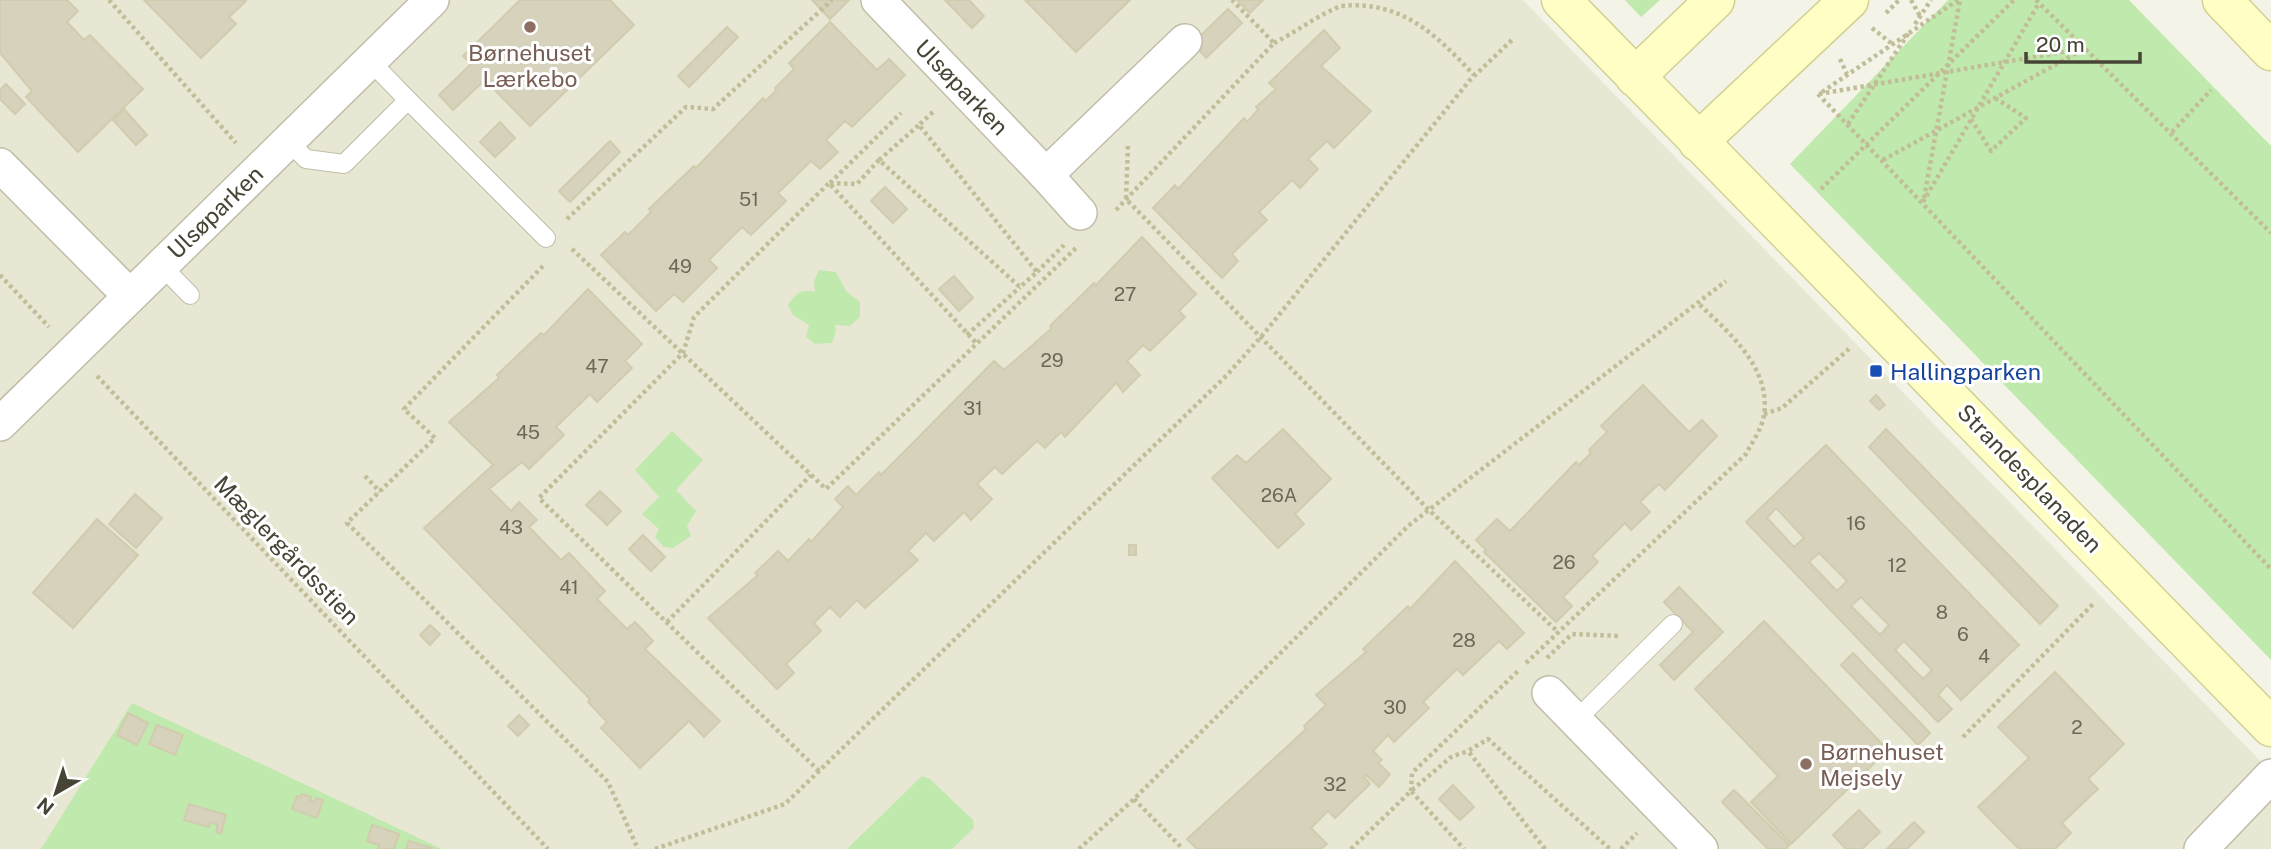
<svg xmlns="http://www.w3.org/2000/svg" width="2271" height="849" viewBox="0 0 2271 849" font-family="'Public Sans',sans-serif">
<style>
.residential{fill:#e8e7d4}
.green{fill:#c0e9ae}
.building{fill:#d6d2bc;stroke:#d1ccae;stroke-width:2;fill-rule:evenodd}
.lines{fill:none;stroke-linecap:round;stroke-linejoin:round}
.lane-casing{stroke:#c0bda9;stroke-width:20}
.street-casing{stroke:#c0bda9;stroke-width:36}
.secondary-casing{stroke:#d2d093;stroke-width:41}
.path{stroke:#c2bd99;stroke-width:4.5;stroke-dasharray:3.5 3.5;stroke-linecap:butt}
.lane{stroke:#fff;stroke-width:18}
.street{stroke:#fff;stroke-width:33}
.secondary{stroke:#ffffc5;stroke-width:38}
.education-dot{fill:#8d6e63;stroke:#fff;stroke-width:2.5}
.transit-dot{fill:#1a4fb4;stroke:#fff;stroke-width:2.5}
.labels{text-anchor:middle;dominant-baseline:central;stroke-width:6;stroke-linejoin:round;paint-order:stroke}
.number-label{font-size:19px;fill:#6b6857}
.education-label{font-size:23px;fill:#785e54;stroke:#fff}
.street-label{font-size:23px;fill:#474435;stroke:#fff}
.transit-label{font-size:23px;fill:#164399;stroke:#fff;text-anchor:start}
</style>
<rect width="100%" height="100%" fill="#f4f3e7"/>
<path class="residential" d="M0 0H1523L2271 772V849H0Z"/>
<g class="green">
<path d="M1625 0H1660L1641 17Z"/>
<path d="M1948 0H2129L2271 146V660L1790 164Z"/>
<path d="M819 270 836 272 846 291 860 302V317L850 326 835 325 836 331 832 343 815 344 806 337 809 325 793 315 788 305C796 293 801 289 815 292L814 281Z"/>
<path d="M672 431 703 460 676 490 696 511 687 526 691 536 673 548 664 547 655 537 659 529 642 514 659 497 635 470Z"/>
<path d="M132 703 442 849H41Z"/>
<path d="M922 776 930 779 973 820 974 828 952 849H847Z"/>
</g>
<g class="building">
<path d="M0 0H67L78 11 67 22 84 40 90 35 143 89 78 152 26 97 32 91 0 53Z"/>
<path d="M144 0H245L246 1 229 17 236 24 201 58Z"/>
<path d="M520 0H610L634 25 530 126 485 80 453 110 439 95 471 64 463 56Z"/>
<path d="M812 0H849L830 19Z"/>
<path d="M945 0H969L984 16 972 28Z"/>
<path d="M1025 0H1130L1076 52Z"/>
<path d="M1237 0H1263L1250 13Z"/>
<path d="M1228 9 1242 23 1206 58 1193 43Z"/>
<path d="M830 22 877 70 889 59 905 75 852 127 845 121 826 140 838 152 820 169 811 161 778 193 786 201 751 235 742 227 709 260 717 268 683 302 674 294 656 311 601 255 625 232 628 235 651 212 649 209 694 166 696 168 763 98 765 101 776 91 775 88 794 69 789 63Z"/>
<path d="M727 27 738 37 689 87 678 76Z"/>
<path d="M1324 30 1340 48 1321 66 1371 111 1334 148 1327 141 1308 159 1318 169 1300 188 1292 180 1259 212 1267 220 1232 254 1238 261 1222 278 1153 208 1175 185 1178 189 1244 118 1247 122 1258 110 1256 107 1276 89 1269 83Z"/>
<path d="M6 84 25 104 15 114 0 99V90Z"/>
<path d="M124 109 147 135 136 145 113 120Z"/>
<path d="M500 122 515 138 495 157 480 142Z"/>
<path d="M610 141 620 152 570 202 559 191Z"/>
<path d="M885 187 907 209 893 223 871 201Z"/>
<path d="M1142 237 1196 294 1179 311 1185 317 1150 351 1143 345 1127 361 1140 375 1123 392 1116 383 1065 437 1061 432 1045 448 1037 441 1002 474 995 467 977 484 992 499 971 520 964 512 934 541 926 533 908 551 918 560 865 608 857 600 840 617 830 607 814 623 821 631 786 664 794 673 777 689 708 618 758 575 755 573 778 551 788 561 809 539 811 542 843 507 835 499 848 486 856 495 879 472 881 475 994 361 1004 370 1052 328 1050 326 1094 283 1096 285Z"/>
<path d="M954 276 973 298 959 311 939 289Z"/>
<path d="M588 289 642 344 625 361 632 368 597 402 590 394 556 427 564 435 529 469 522 462 489 489 511 511 519 502 537 520 529 527 561 560 569 553 605 591 597 599 627 629 635 622 653 641 645 649 720 721 704 737 689 721 640 768 601 728 607 722 588 702 590 699 424 528 493 465 449 422 499 378 497 375 541 333 544 335Z"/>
<path d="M1643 385 1689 432 1702 420 1717 436 1665 490 1659 484 1640 502 1650 512 1631 530 1625 523 1592 556 1598 562 1563 597 1572 606 1556 622 1484 552 1486 550 1476 540 1497 519 1510 531 1576 462 1579 465 1591 453 1589 450 1607 432 1601 426Z"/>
<path d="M1876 395 1885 405 1879 410 1870 401Z"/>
<path d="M1283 429 1331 479 1295 514 1304 524 1278 548 1212 478 1237 455 1246 463Z"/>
<path d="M1886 429 2058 606 2040 624 1869 447Z"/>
<path d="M1826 445 2019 645 1961 700 1947 685 1938 695 1952 709 1938 722 1746 522ZM1776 508 1804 538 1794 547 1767 518ZM1819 553 1847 581 1837 591 1809 562ZM1861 597 1889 625 1880 635 1851 606ZM1904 641 1932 670 1923 679 1895 650Z"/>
<path d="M600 491 621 511 607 525 586 505Z"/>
<path d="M135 494 162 518 136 548 109 524Z"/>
<path d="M97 519 138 555 73 628 33 593Z"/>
<path d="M643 535 665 557 651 571 629 549Z"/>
<rect x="1129" y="545" width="7" height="10"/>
<path d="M1455 561 1524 633 1507 649 1499 641 1463 675 1457 669 1423 702 1429 708 1394 742 1388 735 1373 751 1382 760 1378 763 1390 774 1379 787 1366 775 1364 777 1370 784 1335 818 1328 811 1311 828 1327 844 1321 849H1197L1187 839 1306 729 1304 726 1326 705 1316 695 1366 652 1363 649 1408 606 1410 609Z"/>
<path d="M1679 587 1723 632 1674 680 1660 665 1693 632 1664 602Z"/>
<path d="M1764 621 1888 750 1791 844 1751 802 1778 776 1695 689Z"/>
<path d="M430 625 440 634 430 645 420 635Z"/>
<path d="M1853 653 1930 733 1918 745 1841 665Z"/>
<path d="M2055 672 2124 744 2088 779 2098 789 2062 823 2071 833 2055 849H2019L1978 807 2029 758 1998 727Z"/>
<path d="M128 713 148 723 137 745 117 735Z"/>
<path d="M519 715 529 725 518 736 508 726Z"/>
<path d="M157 725 183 735 175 755 149 744Z"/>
<path d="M1453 785 1474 807 1460 820 1439 799Z"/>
<path d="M1734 790 1789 845 1786 849H1768L1722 802Z"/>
<path d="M302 794 311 797 310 801 315 802 316 798 323 800 317 818 292 809 297 796 301 797Z"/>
<path d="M189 804 226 815 221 834 216 832 218 825 210 822 209 827 184 820Z"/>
<path d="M1859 810 1880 832 1862 849H1846L1833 835Z"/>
<path d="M1914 822 1924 832 1907 849H1887Z"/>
<path d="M372 825 399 834 394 849H378L379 845 367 841Z"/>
<path d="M409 841 432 848V849H406Z"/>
</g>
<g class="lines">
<g class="lane-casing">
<g id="lane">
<path d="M408 100 546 238"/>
<path d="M288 141 306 159 344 164 408 100 371 62"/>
<path d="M161 265 190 295"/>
<path d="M1576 720 1673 624"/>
</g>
</g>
<g class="street-casing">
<g id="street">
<path d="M878 0 1046 175 1185 41"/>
<path d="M0 165 130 296"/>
<path d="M1046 175 1080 213"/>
<path d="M0 424 432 0"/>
<path d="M1549 693 1701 849"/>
<path d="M2201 849 2271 776"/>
</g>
</g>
<g class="secondary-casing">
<g id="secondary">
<path d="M1561 0 2271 727"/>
<path d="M2222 0 2271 51"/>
<path d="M1635 77 1715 0"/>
<path d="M1698 142 1849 0"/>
</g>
</g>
<g class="path">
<path d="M109 0 236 143"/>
<path d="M1911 0 1920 16"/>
<path d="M2036 0 2271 233"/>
<path d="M1886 13 1899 0"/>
<path d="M1915 24 1931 0"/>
<path d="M1872 28 1891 43"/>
<path d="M1274 43C1296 32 1318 15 1341 6 1403 0 1437 36 1474 75"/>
<path d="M1840 59 1847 74"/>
<path d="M1822 92 1958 0"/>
<path d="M1818 94 2271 569"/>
<path d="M1819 94 2086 48"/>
<path d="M1971 119 1991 151 2026 118 1995 98"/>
<path d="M1848 124 1910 31"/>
<path d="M2172 132 2211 90"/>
<path d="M1128 146 1126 199 1428 509 1558 632"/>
<path d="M879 160 919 125"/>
<path d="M1883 160 2082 50"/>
<path d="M830 183 857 184 879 160 1020 287 1037 272 919 125 935 110"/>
<path d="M830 183 901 113"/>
<path d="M1821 189 2014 0"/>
<path d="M1924 198 1960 0"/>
<path d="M1923 202 2039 3"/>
<path d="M1116 210 1274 43 1232 0"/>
<path d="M567 219 686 107 713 109 832 0"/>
<path d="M572 249 826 489 1077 247"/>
<path d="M543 266 404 409 435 438 347 523 608 782 638 849"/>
<path d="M1037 272 1064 245"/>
<path d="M0 275 49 327"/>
<path d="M967 335 1020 287"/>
<path d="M97 376 548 849"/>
<path d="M1764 414 1782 408 1849 349"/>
<path d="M365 476 380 492"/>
<path d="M667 622 811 475"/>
<path d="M1547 658 1572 634 1620 636"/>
<path d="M1526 663 1746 454C1752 442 1762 429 1764 415 1771 367 1729 333 1698 303"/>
<path d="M1963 737 2095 602"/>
<path d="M819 771 539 498 683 353 694 317 829 183 977 344"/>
<path d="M1412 790 1451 757 1468 751"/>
<path d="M1411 791 1412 773 1520 669"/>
<path d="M1134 799 1183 849"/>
<path d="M655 849 785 804 1227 375 1261 337 1470 80 1514 38"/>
<path d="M1079 849 1134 799 1408 526 1726 281"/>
<path d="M1351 849 1411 791 1464 849"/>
<path d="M1545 849 1468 751 1488 739 1610 849"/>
<path d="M1621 849 1637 833"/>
</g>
<use href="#lane" class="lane"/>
<use href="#street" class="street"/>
<use href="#secondary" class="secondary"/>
</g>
<g class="education-dot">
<circle cx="530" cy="27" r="7"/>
<circle cx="1806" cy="764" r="7"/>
</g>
<rect class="transit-dot" x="1869" y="364" width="14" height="14" rx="3.5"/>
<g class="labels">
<g class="number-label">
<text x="749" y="199">51</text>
<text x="680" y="266">49</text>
<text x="1125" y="294">27</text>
<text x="1052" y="360">29</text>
<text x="597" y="366">47</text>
<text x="973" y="408">31</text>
<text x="528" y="432">45</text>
<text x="1279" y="495">26A</text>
<text x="1856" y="523">16</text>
<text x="511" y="527">43</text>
<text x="1564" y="562">26</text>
<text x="1897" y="565">12</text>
<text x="569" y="587">41</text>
<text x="1942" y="612">8</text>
<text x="1963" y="634">6</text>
<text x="1464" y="640">28</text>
<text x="1984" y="656">4</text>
<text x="1395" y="707">30</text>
<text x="2077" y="727">2</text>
<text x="1335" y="784">32</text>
</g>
<g class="education-label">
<text x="530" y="52">Børnehuset<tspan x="530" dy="26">Lærkebo</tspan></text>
<text x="1820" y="751" text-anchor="start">Børnehuset<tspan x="1820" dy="26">Mejsely</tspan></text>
</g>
<g class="street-label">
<text transform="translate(962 87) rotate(46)">Ulsøparken</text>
<text transform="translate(215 212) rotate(-44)">Ulsøparken</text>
<text transform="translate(2030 478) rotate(46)">Strandesplanaden</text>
<text transform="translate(287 550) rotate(46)">Mæglergårdsstien</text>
</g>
<g class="transit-label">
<text x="1890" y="371">Hallingparken</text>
</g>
</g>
<g transform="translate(56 793) rotate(219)" stroke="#ffffff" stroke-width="5" paint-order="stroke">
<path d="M0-5L12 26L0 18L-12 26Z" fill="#474435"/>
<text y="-10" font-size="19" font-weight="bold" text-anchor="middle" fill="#474435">N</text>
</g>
<path d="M2026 52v10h114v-10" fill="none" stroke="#474435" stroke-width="3.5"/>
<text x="2036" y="52" font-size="21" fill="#474435" stroke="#ffffff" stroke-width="5" paint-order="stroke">20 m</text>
</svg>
